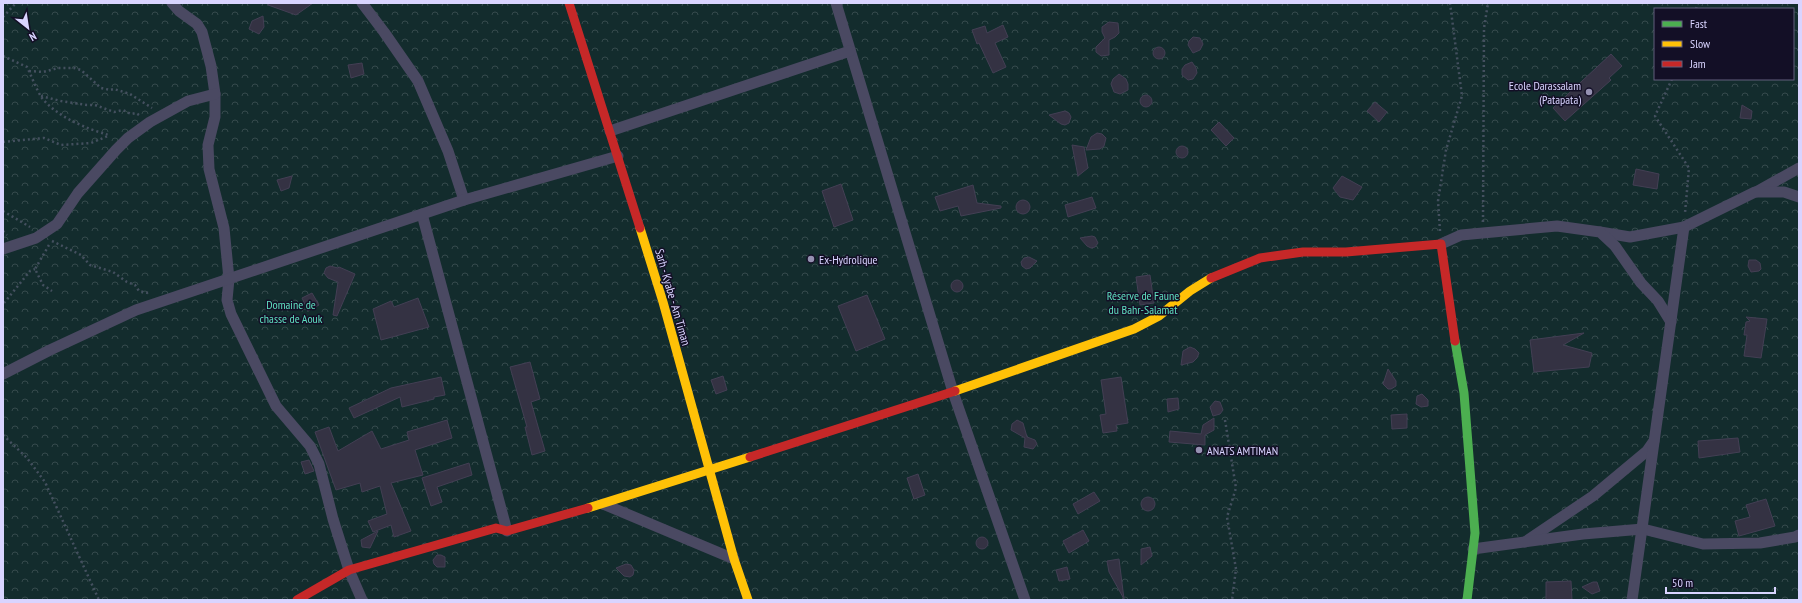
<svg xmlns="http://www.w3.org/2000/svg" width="1802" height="603" viewBox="0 0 1802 603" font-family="'PT Sans Narrow',sans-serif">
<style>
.park{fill:url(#park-crowns);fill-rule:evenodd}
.building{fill:#343243;stroke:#433f54}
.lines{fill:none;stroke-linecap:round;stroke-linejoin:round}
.path{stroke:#44505f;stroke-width:2.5;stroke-dasharray:2 3;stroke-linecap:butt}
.street{stroke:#4a4962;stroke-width:11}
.fast{stroke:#4caf50;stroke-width:9}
.slow{stroke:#ffc107;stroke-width:9}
.jam{stroke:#c62828;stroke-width:9}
.poi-dot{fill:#9591b1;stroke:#130f26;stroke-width:1.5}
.labels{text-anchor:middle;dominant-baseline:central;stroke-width:3;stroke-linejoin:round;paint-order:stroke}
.poi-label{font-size:12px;fill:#d9d4ff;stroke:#130f26;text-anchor:start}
.park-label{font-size:12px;fill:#5fe0c0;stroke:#130f26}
.street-label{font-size:12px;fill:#d9d4ff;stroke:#130f26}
</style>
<defs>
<pattern id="park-crowns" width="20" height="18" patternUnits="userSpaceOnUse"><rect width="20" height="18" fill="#132c2d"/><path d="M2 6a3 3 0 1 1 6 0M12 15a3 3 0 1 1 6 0" fill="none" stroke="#354a4c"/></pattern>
</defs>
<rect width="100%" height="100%" fill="#161421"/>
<path class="park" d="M3 3H1799V600H3ZM1655 9H1793V79H1655Z"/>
<g class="building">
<path d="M269 3H313L296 15 268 5Z"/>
<path d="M263 16 264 27 259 34 249 29 252 21Z"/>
<path d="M1109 22 1118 23 1119 33 1115 37 1109 40V55L1101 56 1096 52V47L1105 38 1102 32V27Z"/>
<path d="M1003 25 1008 37 995 43 1006 67 993 73 979 43 977 44 972 30 985 26 987 33Z"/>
<path d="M1193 37 1200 38 1203 44 1200 50 1193 53 1188 45 1189 41Z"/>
<circle cx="1159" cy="53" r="6"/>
<path d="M1611 54 1622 66 1609 78 1611 80 1565 121 1553 108Z"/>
<path d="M1192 62 1196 68 1197 73 1193 79 1188 80 1182 75V69L1185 65Z"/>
<path d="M362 63 364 74 351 78 348 65Z"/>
<path d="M1119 74 1126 79 1128 84V90L1120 94 1114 92 1111 84 1113 79Z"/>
<circle cx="1146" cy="101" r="6"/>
<path d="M1375 102 1387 112 1379 122 1367 111Z"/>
<path d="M1742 105 1752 111 1751 119 1740 118Z"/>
<path d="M1065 111 1069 113 1071 117 1069 123 1065 125 1061 124 1049 115Z"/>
<path d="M1219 122 1234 138 1226 146 1211 130Z"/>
<path d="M1097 133 1102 134 1106 138 1104 146 1100 149 1086 150 1091 137Z"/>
<path d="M1072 145 1084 147 1088 168 1078 176Z"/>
<circle cx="1182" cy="152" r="6"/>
<path d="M1636 169 1659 174 1657 189 1633 185Z"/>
<path d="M292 176 289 188 281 191 277 180Z"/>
<path d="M1342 176 1362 187 1353 200 1340 197 1333 188Z"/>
<path d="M841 184 853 220 834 227 822 191Z"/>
<path d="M973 185 977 203 1001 206V208L961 216 958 206 940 211 935 197Z"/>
<path d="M1092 197 1096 208 1068 217 1065 205Z"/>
<circle cx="1023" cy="207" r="7"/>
<path d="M1092 236 1095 237 1098 243 1095 247 1091 248 1087 246 1080 238Z"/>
<path d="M1029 257 1037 261 1030 268 1026 269 1022 266 1021 262 1024 258Z"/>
<path d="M1749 260H1756L1760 263 1761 269 1759 271 1751 272 1748 266Z"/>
<path d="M330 266 338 268 339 267 355 274 337 316 333 315 338 282 328 278 324 273 326 268Z"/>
<path d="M1150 275 1154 303 1140 305 1136 277Z"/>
<circle cx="957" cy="286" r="6"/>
<path d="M312 293 319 305 308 311 302 298Z"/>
<path d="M867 295 885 339 856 351 838 306Z"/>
<path d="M418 298 429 327 381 340 373 309 391 301 394 307Z"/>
<path d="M1746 317 1767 319 1761 358 1744 356 1747 335H1744L1746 322 1750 321Z"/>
<path d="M1584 333 1563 345 1592 353 1589 367 1534 372 1530 340Z"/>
<path d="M1190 347 1195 349 1199 353 1197 358 1193 362 1181 365 1183 351Z"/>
<path d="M530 362 540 399 531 402 545 451 532 455 525 427H527L510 367Z"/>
<path d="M1388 369 1396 381V386L1391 389H1388L1383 384Z"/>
<path d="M723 376 727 390 716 394 711 380Z"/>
<path d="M441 377 445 395 434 397V399L402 407 400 397 354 418 349 408 391 388Z"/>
<path d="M1121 377 1128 423 1116 425 1117 431 1103 433 1100 415 1106 414 1101 380Z"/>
<path d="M1422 394 1428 400V406L1421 407 1416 404 1417 396Z"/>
<path d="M1178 398 1179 409 1168 412 1167 399Z"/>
<path d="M1215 401 1220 402 1223 410 1220 414 1213 416 1210 407Z"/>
<path d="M1407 414V428L1392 429 1391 415Z"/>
<path d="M1214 418V430L1205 435V445L1169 442 1170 431 1201 434 1203 425Z"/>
<path d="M447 420 452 438 415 450 423 475 391 483 411 531 394 537 391 525 373 532 368 521 387 514 380 486 362 492 360 483 336 490 315 432 329 427 338 451 372 431 381 449 409 440 407 432Z"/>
<path d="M1017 420 1023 423 1027 437 1035 440 1037 444 1033 449 1024 447 1025 438 1011 430 1012 424Z"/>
<path d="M1738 438 1740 452 1699 458 1698 441Z"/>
<path d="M309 460 314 471 305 474 301 462Z"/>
<path d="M469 463 472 475 437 487 442 502 431 506 422 478Z"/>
<path d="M918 474 925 495 914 499 907 478Z"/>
<path d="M1094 492 1100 501 1078 514 1073 504Z"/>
<circle cx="1148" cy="504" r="7"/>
<path d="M1766 499 1775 526 1739 536 1735 521 1750 517 1746 505Z"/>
<path d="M1083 530 1089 541 1069 553 1063 541Z"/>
<path d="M378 531 370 548 362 547 361 540Z"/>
<circle cx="982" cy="543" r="6"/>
<path d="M1150 547 1152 556 1141 565V549Z"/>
<path d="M437 555H441L445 557V567H437L434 564 433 560Z"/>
<path d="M1119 559 1124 599 1109 572 1107 561Z"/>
<path d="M626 564 631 565 634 570 633 575 630 577 624 576 616 568Z"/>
<path d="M1067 567 1070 579 1059 581 1056 570Z"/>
<path d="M1571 581 1572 600H1546V582Z"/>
<path d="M1593 582H1597L1600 591 1592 594 1582 587Z"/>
</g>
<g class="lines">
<g class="path">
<path d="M1696 9 1698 3"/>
<path d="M3 17 16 3"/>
<path d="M3 56 27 67C32 77 36 89 42 98 57 117 87 129 109 135"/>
<path d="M29 71 43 72 58 68H74L81 70 101 88 110 90 114 89 130 94 152 108"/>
<path d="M1672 79 1655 116 1689 168 1685 213"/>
<path d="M41 96 61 101 87 105H95L114 112 123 110 131 114 136 113 139 115"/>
<path d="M3 142 44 138 61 145 91 143 108 136"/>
<path d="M3 211 30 227"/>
<path d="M1483 222 1484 28 1488 3"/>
<path d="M3 231 7 235"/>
<path d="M1440 231 1438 201 1446 150 1462 96 1450 3"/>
<path d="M52 241 81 255 90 265 113 272 127 282 135 285 139 291 148 293"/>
<path d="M49 245 35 269 43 285 52 291"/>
<path d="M4 303 30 271 35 269"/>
<path d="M1225 420 1236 488 1227 517 1236 569 1232 600"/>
<path d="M3 435 27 458 45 482 99 600"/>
</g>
<g class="street">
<path d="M172 3 179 11 197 24 202 32 211 66 215 94V117L208 145 209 169 224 228 229 279 227 300 231 314 276 406 310 446 319 464 333 519 349 570 362 600"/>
<path d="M362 3 384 32 418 81 448 151 464 200"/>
<path d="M836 3 953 392 1025 600"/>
<path d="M610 131 850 51"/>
<path d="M1756 192 1799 168"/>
<path d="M422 214 507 531"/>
<path d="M1600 232 1630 237 1684 227 1755 192H1784L1799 197"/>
<path d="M1441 244 1461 235 1557 226 1600 232 1615 246 1641 283 1658 301 1671 322"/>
<path d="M3 249 36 238 57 224 78 193 116 150 128 138 150 122 188 101 215 94"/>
<path d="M3 374 50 350 136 310 464 200 618 156"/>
<path d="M603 504 734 559"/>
<path d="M1525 542 1593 496 1647 451 1654 441"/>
<path d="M1473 549 1583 534 1643 529 1703 544 1760 543 1795 537 1799 535"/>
<path d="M1632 600 1684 227"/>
</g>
<path class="fast" d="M1455 341 1464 393 1475 533 1467 600"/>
<g class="slow">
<path d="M640 228 663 302 734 559 748 600"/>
<path d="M955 391 1134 329 1159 316 1190 291 1211 278"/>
<path d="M588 508 750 457"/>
</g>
<g class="jam">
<path d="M569 3 640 228"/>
<path d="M1211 278 1260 258 1303 252H1346L1441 244 1455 341"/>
<path d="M750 457 955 391"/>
<path d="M297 600 349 570 496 528 507 531 588 508"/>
</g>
</g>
<g class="poi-dot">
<circle cx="1589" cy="92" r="4"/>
<circle cx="811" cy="259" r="4"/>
<circle cx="1199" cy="450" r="4"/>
</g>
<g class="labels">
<g class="poi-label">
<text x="1581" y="85" text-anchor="end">Ecole Darassalam<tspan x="1581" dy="14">(Patapata)</tspan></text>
<text x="819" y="259">Ex-Hydrolique</text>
<text x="1207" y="450">ANATS AMTIMAN</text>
</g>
<g class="park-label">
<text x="1143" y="295">Réserve de Faune<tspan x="1143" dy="14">du Bahr-Salamat</tspan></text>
<text x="291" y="304">Domaine de<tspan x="291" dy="14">chasse de Aouk</tspan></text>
</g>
<g class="street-label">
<text transform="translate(673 297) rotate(74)">Sarh - Kyabe - Am Timan</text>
</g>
</g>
<rect width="1802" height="603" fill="none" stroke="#d9d4ff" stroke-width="8"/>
<rect x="1654" y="8" width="140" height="72" fill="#130f26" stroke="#625e7d"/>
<rect x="1662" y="21" width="20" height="6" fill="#4caf50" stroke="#625e7d"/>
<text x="1690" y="28" font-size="12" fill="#d9d4ff">Fast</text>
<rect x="1662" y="41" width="20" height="6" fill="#ffc107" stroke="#625e7d"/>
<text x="1690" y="48" font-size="12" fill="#d9d4ff">Slow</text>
<rect x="1662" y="61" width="20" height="6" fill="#c62828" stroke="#625e7d"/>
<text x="1690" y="68" font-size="12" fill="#d9d4ff">Jam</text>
<g transform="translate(28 28) rotate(150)" stroke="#130f26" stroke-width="3" paint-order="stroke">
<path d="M0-3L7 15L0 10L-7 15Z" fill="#d9d4ff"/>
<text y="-6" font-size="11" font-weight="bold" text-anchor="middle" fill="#d9d4ff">N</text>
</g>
<path d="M1666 587v6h109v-6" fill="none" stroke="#d9d4ff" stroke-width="2"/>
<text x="1672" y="587" font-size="12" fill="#d9d4ff" stroke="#130f26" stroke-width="3" paint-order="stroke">50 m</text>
</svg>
